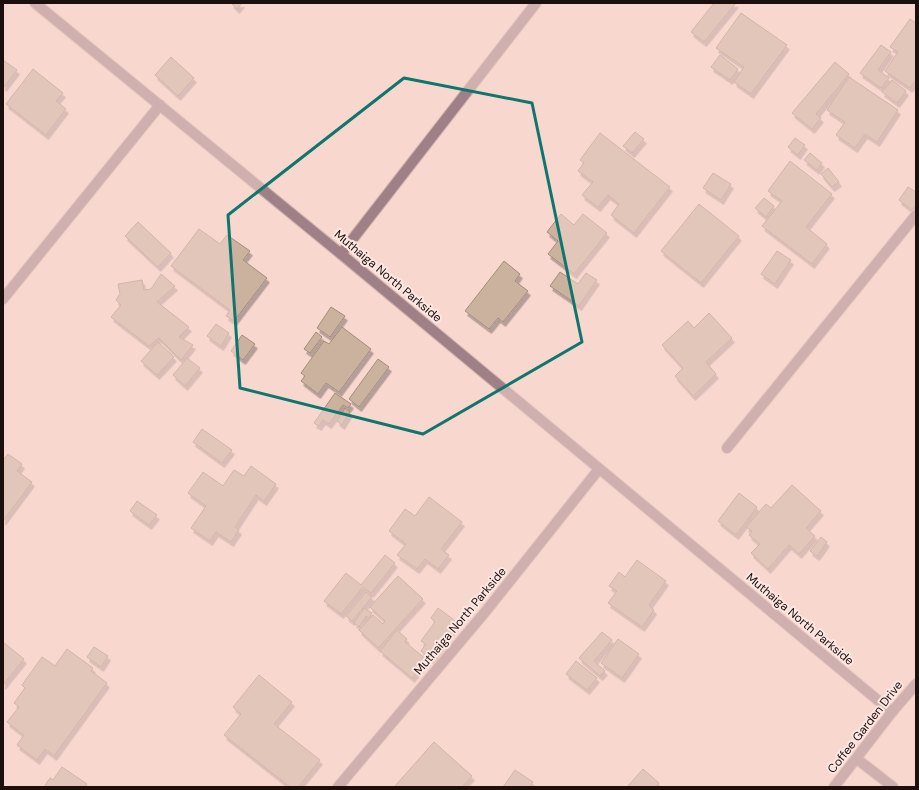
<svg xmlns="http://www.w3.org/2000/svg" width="919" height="790" viewBox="0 0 919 790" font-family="'DM Sans',sans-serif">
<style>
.building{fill:#cbb29f;stroke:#a48c7a;filter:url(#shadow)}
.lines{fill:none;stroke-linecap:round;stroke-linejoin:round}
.minor-casing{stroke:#d0b3ac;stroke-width:12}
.minor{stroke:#9f8086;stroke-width:10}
.marked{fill:none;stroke:#0f766e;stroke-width:3;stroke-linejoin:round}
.labels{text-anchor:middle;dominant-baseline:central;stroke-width:4;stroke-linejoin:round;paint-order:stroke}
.street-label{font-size:12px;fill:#1b100d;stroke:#fce7e3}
</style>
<defs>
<filter id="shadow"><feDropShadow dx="2.5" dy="4.5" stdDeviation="0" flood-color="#0004"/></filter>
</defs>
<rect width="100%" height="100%" fill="#f8d7cf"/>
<g class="building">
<path d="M231 3H242L237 9Z"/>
<path d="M714 3H736L704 42 691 32Z"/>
<path d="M741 13 787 45 751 94 734 82 744 67 716 48Z"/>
<path d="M910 19 916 23V80L910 88 885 71 898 52 890 47Z"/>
<path d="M881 45 891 52 878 70 889 78 881 88 860 73Z"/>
<path d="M720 55 738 69 730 80 711 67Z"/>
<path d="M171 57 194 78 178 96 155 75Z"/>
<path d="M3 60 17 70 4 87 3 86Z"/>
<path d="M835 62 849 74 816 114 821 118 812 129 792 113Z"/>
<path d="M33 69 63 93 56 101 66 109 46 135 6 104Z"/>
<path d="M849 77 898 110 877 142 865 134 855 148 836 135 845 122 827 110Z"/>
<path d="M892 80 906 91 897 103 882 92Z"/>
<path d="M635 132 644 139 632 153 623 146Z"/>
<path d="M600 133 670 187 634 233 611 215 619 204 608 195 598 207 582 195 593 182 578 171 584 163 580 160Z"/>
<path d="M795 138 805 145 798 155 788 147Z"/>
<path d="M810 153 822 163 817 170 804 160Z"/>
<path d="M790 161 832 194 806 227 827 244 812 264 762 226 782 201 768 191Z"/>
<path d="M828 168 839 182 832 187 821 174Z"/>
<path d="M713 173 731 184 721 200 703 188Z"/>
<path d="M908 187 916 192V205L912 210 899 200Z"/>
<path d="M764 198 774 206 766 217 755 208Z"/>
<path d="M699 204 739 236 701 283 661 251Z"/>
<path d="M561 214 574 225 583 214 607 233 574 274 548 254 558 241 547 232Z"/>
<path d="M138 222 171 253 158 267 125 236Z"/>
<path d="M199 229 220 244 227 235 250 251 243 260 267 278 234 321 226 316 230 310 171 266Z"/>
<path d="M777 251 791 260 775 284 761 274Z"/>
<path d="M504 261 520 274 515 281 528 291 503 322 498 318 489 329 465 311Z"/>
<path d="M560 272 578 284 586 273 597 280 579 306 550 286Z"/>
<path d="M161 274 175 286 157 302 189 327 179 337 193 345 181 360 159 338 149 346 111 317 121 305 116 300 120 294 118 284 142 280 144 290 151 289Z"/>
<path d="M331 307 345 316 330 337 317 328Z"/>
<path d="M709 313 732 338 706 362 716 374 693 396 675 376 683 368 662 345 688 321 694 328Z"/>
<path d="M216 324 229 333 221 346 207 336Z"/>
<path d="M342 327 371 349 339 392 326 383 318 394 301 381 305 376 301 373 324 341 329 344Z"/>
<path d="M316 332 322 337 310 353 304 349Z"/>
<path d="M242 335 255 344 243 360 231 351Z"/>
<path d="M158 342 174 357 157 375 141 361Z"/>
<path d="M187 358 200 368 185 386 173 375Z"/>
<path d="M378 359 389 367 359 407 349 399Z"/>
<path d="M335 393 351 404 348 408 343 405 329 424 323 420 319 426 314 423Z"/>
<path d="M345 408 350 412 342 425 337 421Z"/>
<path d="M202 429 232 450 222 463 193 442Z"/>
<path d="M8 454 22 464 17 471 32 482 3 521V460Z"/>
<path d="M251 466 276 484 264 501 256 495 235 527 239 530 231 542 216 532 210 541 191 528 206 506 188 493 203 472 223 486 234 470 244 476Z"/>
<path d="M792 485 821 511 806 528 815 536 799 554 789 545 768 569 751 553 760 544 749 535 752 531 746 527 766 504 771 508Z"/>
<path d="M739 493 757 507 736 535 718 521Z"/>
<path d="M429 497 462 522 441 549 449 555 438 569 425 559 417 569 397 555 406 544 389 531 405 509 415 516Z"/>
<path d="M137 501 157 515 149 525 130 511Z"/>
<path d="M821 537 827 542 817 556 810 551Z"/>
<path d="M385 555 395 563 371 593 363 587 341 614 324 601 346 573 361 585Z"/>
<path d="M637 560 666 581 649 605 654 610 642 627 608 603 617 591 609 586 619 572 625 577Z"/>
<path d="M398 576 423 599 378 648 359 630 373 615 383 624 385 621 370 607Z"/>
<path d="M366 592 372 597 352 621 346 616Z"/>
<path d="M364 608 372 613 369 618 366 616 359 627 354 623Z"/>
<path d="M438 608 458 623 431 659 421 651 426 644 421 641 435 622 431 618Z"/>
<path d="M397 630 407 639 405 642 427 660 412 678 380 651Z"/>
<path d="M602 632 612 640 594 661 605 671 600 676 579 658Z"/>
<path d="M618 639 639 654 622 678 601 663Z"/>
<path d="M3 642 24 659 3 685Z"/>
<path d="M94 647 108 656 101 667 87 657Z"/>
<path d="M67 649 93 668 91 671 107 683 54 756 45 749 37 760 17 745 24 735 7 722 19 707 14 703 25 688 22 685 42 657 55 666Z"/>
<path d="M576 661 597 678 587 690 566 674Z"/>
<path d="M259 675 292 702 274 724 320 760 298 787H290L224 735 241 714 233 707Z"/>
<path d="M434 742 472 776 462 787H397L395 786Z"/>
<path d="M62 767 87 784 85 787H44L50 778 53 780Z"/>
<path d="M643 769 659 783 656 787H627Z"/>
<path d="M515 770 533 782 530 787H503Z"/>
</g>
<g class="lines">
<g class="minor-casing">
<g id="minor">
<path d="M35 3 341 254 892 712"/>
<path d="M341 254 536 3"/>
<path d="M3 299 160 105"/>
<path d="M727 448 916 215"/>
<path d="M857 759 893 787"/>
<path d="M338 787 486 611 599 469"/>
<path d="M834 787 892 712 916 684"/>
</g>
</g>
<use href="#minor" class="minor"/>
</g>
<path d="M0 0H919V790H0ZM404 78 532 103 582 342 423 434 240 388 228 215Z" fill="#f8d7cf" fill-opacity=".55" fill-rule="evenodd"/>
<path class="marked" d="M404 78 532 103 582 342 423 434 240 388 228 215Z"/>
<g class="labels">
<g class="street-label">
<text transform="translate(388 276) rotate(40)">Muthaiga North Parkside</text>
<text transform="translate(800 619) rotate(40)">Muthaiga North Parkside</text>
<text transform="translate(460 621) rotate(-50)">Muthaiga North Parkside</text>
<text transform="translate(865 727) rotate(-52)">Coffee Garden Drive</text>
</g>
</g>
<rect width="919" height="790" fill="none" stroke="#1b100d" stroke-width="8"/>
</svg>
